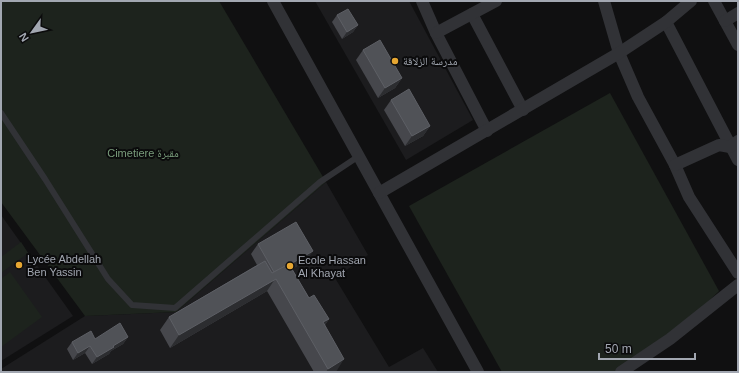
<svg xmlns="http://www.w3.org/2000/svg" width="739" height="373" viewBox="0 0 739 373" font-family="Arial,'Noto Naskh Arabic',sans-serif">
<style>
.built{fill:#1c1c1e}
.green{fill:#1d231d}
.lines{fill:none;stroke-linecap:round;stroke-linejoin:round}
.service{stroke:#313236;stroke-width:6}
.minor{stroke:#313236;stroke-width:12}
.wall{fill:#46474c}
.shaded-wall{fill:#2c2d30}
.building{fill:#505257;stroke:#5d5f65}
.poi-dot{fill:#e7a732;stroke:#0b0b0c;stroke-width:1.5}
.labels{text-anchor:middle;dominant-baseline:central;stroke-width:4;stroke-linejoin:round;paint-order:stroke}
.poi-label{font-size:11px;fill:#a2a7b1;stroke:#0b0b0c;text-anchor:start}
.park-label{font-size:11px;fill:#799c7b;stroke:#0b0b0c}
</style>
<rect width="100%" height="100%" fill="#101011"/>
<g class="built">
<path d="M315 1H409L473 120 406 160Z"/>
<path d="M326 182 368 255 335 278 389 367 423 348 438 372H1V369L85 316 176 312Z"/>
<path d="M1 215 73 316 1 361Z"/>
</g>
<g class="green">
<path d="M1 1H219L326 182 176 312 85 316 1 202Z"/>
<path d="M610 93 719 291 673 336 613 372H502L409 206Z"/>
<path d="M21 242 28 253 1 273V257Z"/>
<path d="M10 272 42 317 1 347V279Z"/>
</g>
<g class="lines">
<path class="service" d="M1 113 45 179 108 279 132 305 175 308 320 182 359 156"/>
<g class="minor">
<path d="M273 1 478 372"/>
<path d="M422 1 436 33 487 131"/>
<path d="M604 1 619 53 638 97 675 165 689 197 738 273"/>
<path d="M714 1 738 45"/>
<path d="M472 14 523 110"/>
<path d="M725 21 738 13"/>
<path d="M666 22 738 160"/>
<path d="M436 33 496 1"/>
<path d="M675 165 719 145 730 147 738 141"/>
<path d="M379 193 619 53 666 22 691 1"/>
<path d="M621 372 670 339 738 285"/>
</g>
</g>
<g class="wall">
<path d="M337 15 358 25 353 32 342 39 332 22Z"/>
<path d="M363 50 402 78 395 88 378 98 356 60Z"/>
<path d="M391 100 430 126 423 136 405 146 384 110Z"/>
<path d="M258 244 306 261 292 269 309 298 329 319 325 325 336 372H314L267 291 170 348 160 330 169 317 257 265 251 254Z"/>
<path d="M128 337 123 344 111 351 109 354 92 364 85 353 73 360 67 349 72 342 95 339Z"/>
</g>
<g class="shaded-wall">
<path d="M358 25 353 32 342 39 347 32Z"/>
<path d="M402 78 395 88 378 98 385 88Z"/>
<path d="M430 126 423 136 405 146 412 136Z"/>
<path d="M313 251 306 261 275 279 267 291 170 348 179 335 275 273Z"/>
<path d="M329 319 320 332 323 322Z"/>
<path d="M128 337 123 344 111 351 109 354 92 364 97 357 113 346Z"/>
<path d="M90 346 85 353 73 360 78 353Z"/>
<path d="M344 359 336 372H326L328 369Z"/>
</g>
<g class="building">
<path d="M348 9 358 25 347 32 337 15Z"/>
<path d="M380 40 402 78 385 88 363 50Z"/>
<path d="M409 89 430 126 412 136 391 100Z"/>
<path d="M296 222 313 251 289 265V264L274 272 258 244Z"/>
<path d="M265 261 272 273 289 264 309 298 314 295 329 319 323 322 344 359 328 369 276 279 179 335 169 317Z"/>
<path d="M120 323 128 337 113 346 114 347 97 357 90 346 78 353 72 342 91 331 95 339Z"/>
</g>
<g class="poi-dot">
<circle cx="395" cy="61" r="4"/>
<circle cx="19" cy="265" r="4"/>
<circle cx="290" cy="266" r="4"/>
</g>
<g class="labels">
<g class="poi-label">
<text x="403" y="61">مدرسة الزلاقة</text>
<text x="27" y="259">Lycée Abdellah<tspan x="27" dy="13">Ben Yassin</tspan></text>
<text x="298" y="260">Ecole Hassan<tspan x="298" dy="13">Al Khayat</tspan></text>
</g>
<g class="park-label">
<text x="143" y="153">Cimetiere مقبرة</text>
</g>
</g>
<rect width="739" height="373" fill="none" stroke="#a2a7b1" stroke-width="4"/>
<g transform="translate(32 32) rotate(237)" stroke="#0b0b0c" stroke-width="3" paint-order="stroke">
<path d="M0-3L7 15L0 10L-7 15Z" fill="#a2a7b1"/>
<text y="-6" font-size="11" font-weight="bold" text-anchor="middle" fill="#a2a7b1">N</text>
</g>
<path d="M599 353v6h96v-6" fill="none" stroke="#a2a7b1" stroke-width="2"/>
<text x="605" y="353" font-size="12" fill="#a2a7b1" stroke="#0b0b0c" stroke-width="3" paint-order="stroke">50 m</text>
</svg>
